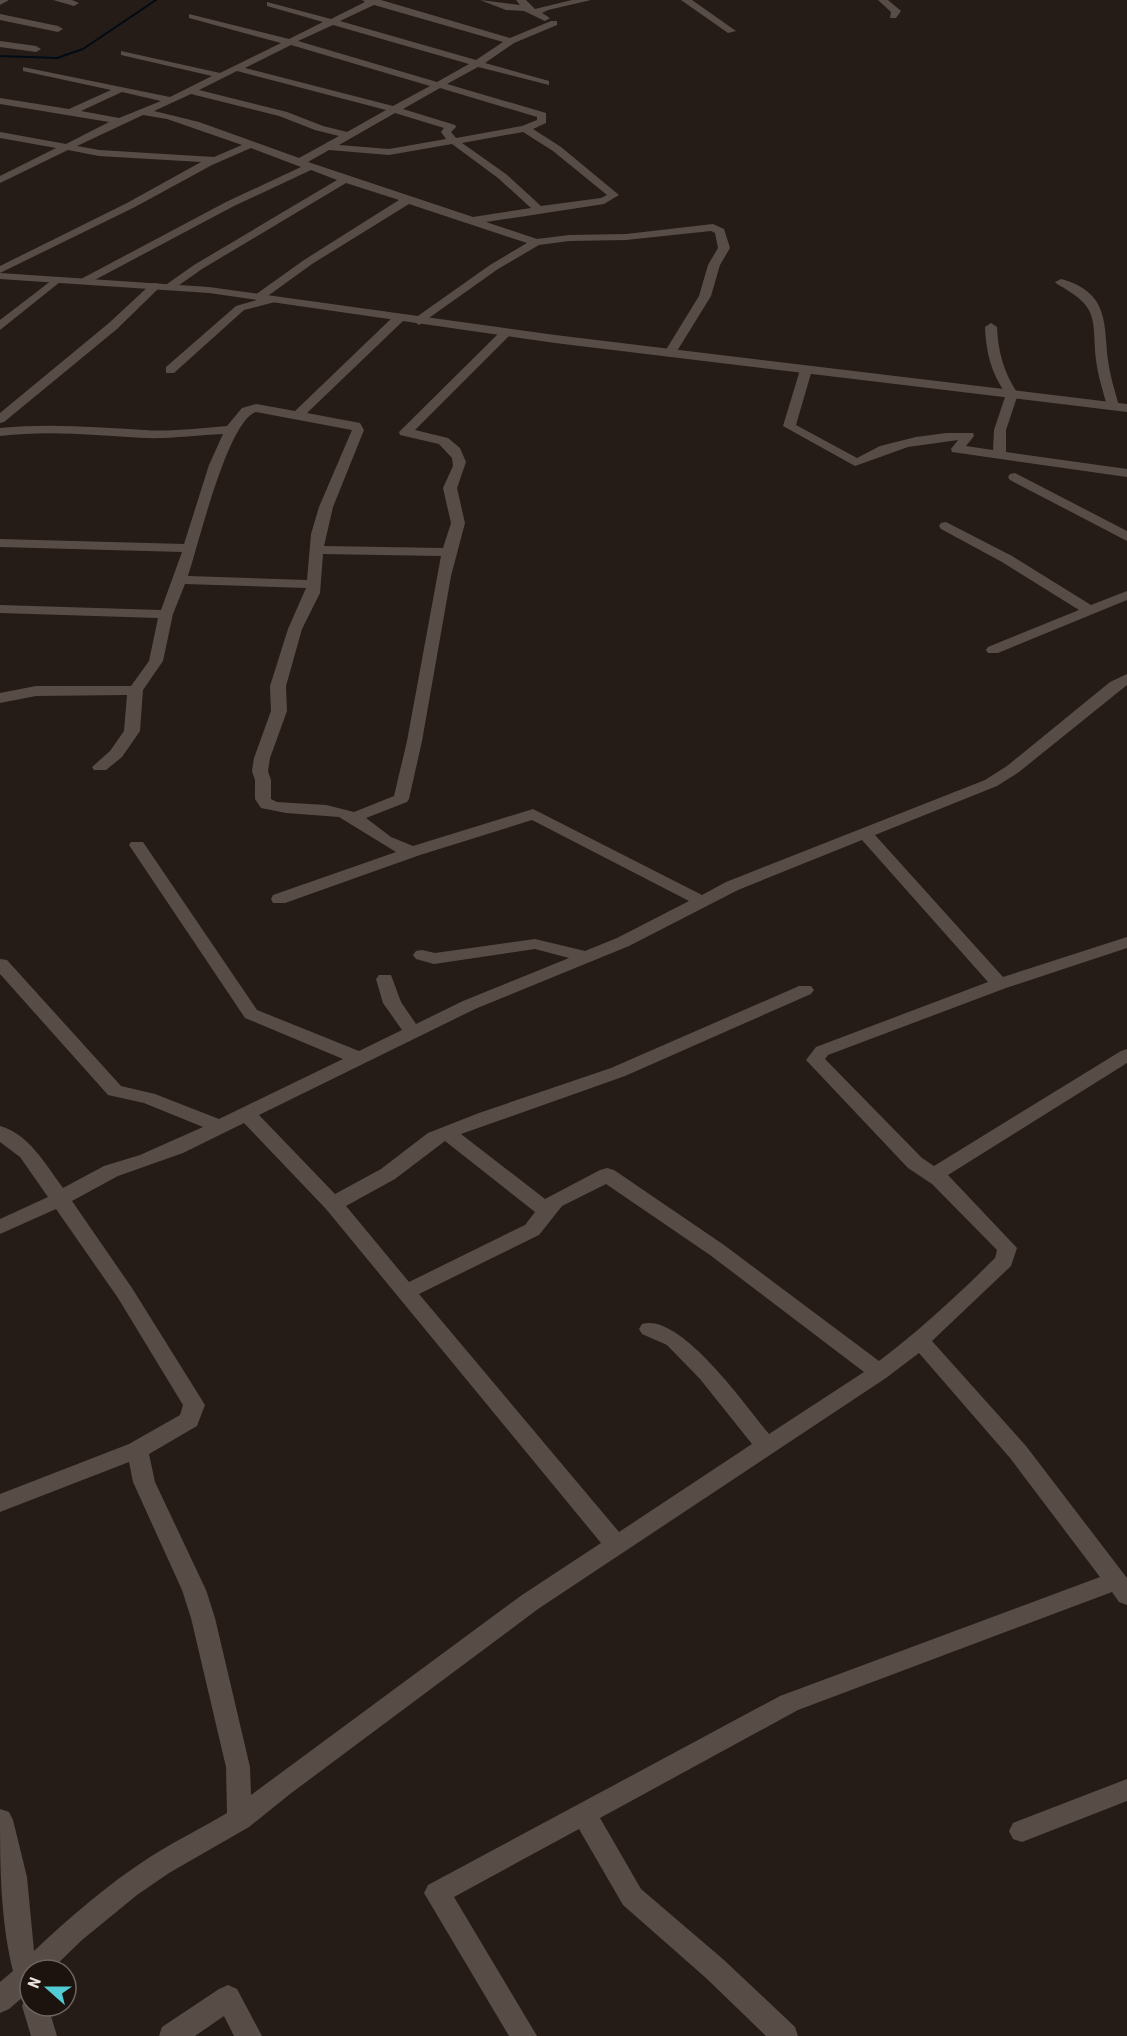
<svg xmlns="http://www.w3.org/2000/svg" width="1127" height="2036" viewBox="0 0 1127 2036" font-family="'Roboto Condensed',sans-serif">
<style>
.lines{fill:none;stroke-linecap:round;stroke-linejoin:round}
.stream{stroke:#000b15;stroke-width:2}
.street{fill:#584c46;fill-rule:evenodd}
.secondary{fill:#584c46;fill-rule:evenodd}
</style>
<rect width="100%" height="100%" fill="#261c17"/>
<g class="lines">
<path class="stream" d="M0 56 57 58 83 49 156 0"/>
<g class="street">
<path d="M0 0H9L0 5Z"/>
<path d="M53 0H72L79 3 74 6Z"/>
<path d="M362 0H381L510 38 551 21H557V25L514 43 485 63 549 81V85L478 67 447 84 546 113V123L533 129 561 147 619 195 604 204 486 222 537 239 569 235 626 234 713 224 724 229 730 248 720 265 711 296 674 356 670 357 664 353 699 296 708 265 718 248 715 233 711 231 626 240 569 241 539 245 498 269 419 325 413 321 415 318 490 265 527 243 409 204 312 264 265 298H275V302L244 310 174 373H166V367L236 306 257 300 253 297 255 295 304 260 399 200 346 183 202 269 175 288H167V284L194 265 337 180 311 170 234 206 89 283H81V279L226 202 301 167 251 148 212 165 135 207 0 273V266L127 203 201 162 99 156 68 150 0 183V176L56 148 0 138V132L66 144 109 122 0 104V98L69 109 111 90 23 71V67L170 97 212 76 121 55V51L220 73 281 43 189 18V14L289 39 323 22 267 6V2L331 19 365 2ZM374 5 503 42 476 60 340 21ZM333 25 469 64 437 82 298 41ZM291 45 430 86 393 106 245 68ZM237 71 386 110 347 132 323 126 287 112 199 90ZM440 88 537 117V120L522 126 456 138 451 132 456 127 455 125 403 109ZM122 92 161 101 119 118 81 111ZM191 94 279 116 315 130 339 136 299 158 199 122 154 111ZM395 113 444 128 441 132 446 139 389 149 339 145ZM143 115 167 119 242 145 214 157 99 150 77 146ZM523 132 553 151 607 195 601 198 541 206 506 174 462 143ZM452 144 498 178 531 208 473 217 308 162 329 150 389 155Z"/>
<path d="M480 0 520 5 516 0H526L535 9 572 0H591L548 10 542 13 550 18 545 21 524 11 506 10Z"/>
<path d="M681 0H692L736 31 728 33Z"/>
<path d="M878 0H888L901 11 896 18H890L891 12Z"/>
<path d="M0 14 58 26 63 29 58 32 0 20Z"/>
<path d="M0 41 36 46 41 49 36 52 0 47Z"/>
<path d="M56 277 62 280 60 282 0 330V320Z"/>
<path d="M1061 279C1108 292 1104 321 1108 360 1110 376 1115 391 1119 406L1117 409 1113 410 1107 406C1103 391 1098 376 1096 360 1092 317 1100 308 1057 284L1055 282Z"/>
<path d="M155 283 159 284V288L117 329 4 422 0 423V413L109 323 151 284Z"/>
<path d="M399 314 405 318 403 321 307 413 360 423 364 430 333 507 324 546 443 548 451 523 443 488 453 466 452 458 439 444 400 435 399 432 503 329H511L513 332 415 430 448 438 460 448 466 462 457 488 465 523 451 576 422 741 409 799 407 802 366 818 391 837 413 846 533 809 702 895 726 882 985 780 1007 766 1110 682 1127 674V685L1019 772 997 786 875 835 1003 977 1127 937V948L1006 988 828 1055 825 1059 922 1158 934 1166 1121 1051 1127 1049V1063L948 1175 1017 1248 1011 1266 932 1341 1026 1446 1127 1578V1605L1119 1602 1112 1592 798 1710 600 1818 641 1889 724 1960 795 2027 798 2036H766L706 1978 623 1905 579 1829 454 1897 537 2036H509L424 1893 428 1885 780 1696 1100 1577 1010 1458 919 1353 886 1378 538 1609 290 1794 249 1827 169 1873 137 1895 82 1940 51 1970H30V2006H48L57 2036H31L22 2006 25 1998 23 1997 9 2009 0 2013V1982L13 1971C0 1919 0 1862 0 1809L9 1812 13 1820 27 1877 34 1951C70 1917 108 1884 150 1857 175 1841 202 1828 227 1813L226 1767 191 1618 182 1590 133 1482 129 1462 0 1512V1494L129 1444 180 1415 183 1405 118 1298 56 1209 0 1234V1219L48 1197 20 1157 0 1142V1126C29 1134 46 1165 63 1188L104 1166 140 1155 203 1127 144 1103 108 1095 0 974V959L7 960 121 1086 155 1094 219 1119 343 1059 245 1018 129 845 131 842H143L257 1010 359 1051 402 1030 383 1003 376 979 379 975H391L401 1002 416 1024 463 1001 569 958 535 949 434 964 416 959 413 955 416 951 422 950 435 953 535 939 585 951 617 938 689 901 532 820 420 855 285 903H273L271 899 273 895 396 852 339 817 286 813 261 808 255 799V780L252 771 254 758 271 711 270 686 288 629 306 588 185 584 173 614 163 661 143 690 140 731 122 757 106 770H94L92 767 110 751 124 731 127 695 36 696 0 703V693L36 686H131L149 661 158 618 0 613V605L161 610 182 552 0 547V539L184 544 209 465 223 434C197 435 170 439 144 438 96 435 48 430 0 436V428C48 423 96 427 144 430 171 432 200 428 227 426L242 408 256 404 295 411 395 315ZM256 412 352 430 319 507 311 534 307 580 188 576C198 546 228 420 256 412ZM323 554 441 556 407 741 394 796 354 812 326 805 277 802 271 799V780L268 771 270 758 287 711 286 686 302 629 320 593ZM862 840 988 982 816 1047 806 1060 908 1168 932 1184 997 1250 995 1258C958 1295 920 1330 879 1361L724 1245 614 1170 607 1168 600 1170 545 1199 461 1134 625 1076 811 994 814 990 811 986H799L611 1068 479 1113 428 1133 381 1169 335 1194 259 1115 475 1009 629 946 738 890ZM244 1123 326 1209 601 1543 522 1595 251 1795 250 1767 215 1618 206 1590 155 1482 149 1454 197 1426 205 1405 132 1288 72 1201 118 1176 183 1153ZM445 1141 535 1212 525 1225 409 1282 346 1206 395 1179ZM606 1184 710 1255 864 1372 769 1434C746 1406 680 1312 642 1324L639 1329 642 1334 667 1345 700 1379 752 1444 619 1532 419 1294 539 1235 562 1206Z"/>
<path d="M991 323 997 327C998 352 1004 373 1018 394L1006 430V452L1127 469V477L952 452 951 449 958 440 908 447 855 466 783 426 800 370 806 366 812 370 796 425 857 458 880 446 916 437 946 433H973L974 436 966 446 993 450 994 430 1006 394C991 373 986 352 985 327Z"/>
<path d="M1015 473 1127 531V541L1010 480 1008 477 1010 474Z"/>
<path d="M946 522 1012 556 1091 605 1127 591V600L998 653H988L986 650 988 647 1079 610 1002 562 941 529 939 526 941 523Z"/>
<path d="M1127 1779V1801L1022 1842 1013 1839 1009 1831 1013 1823Z"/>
<path d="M228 1985 237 1989 262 2036H234L224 2016 195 2036H159L162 2027 219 1989Z"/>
</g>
<path class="secondary" d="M0 273 209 287 555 335 1127 404V412L555 343 209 293 0 279Z"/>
</g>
<g transform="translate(48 1988) rotate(291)"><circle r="28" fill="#1d130e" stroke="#6f6662" stroke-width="1.5"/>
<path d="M0-4.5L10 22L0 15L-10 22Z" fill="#51ccd4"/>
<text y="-9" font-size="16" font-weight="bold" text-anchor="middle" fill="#eae3df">N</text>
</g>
</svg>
